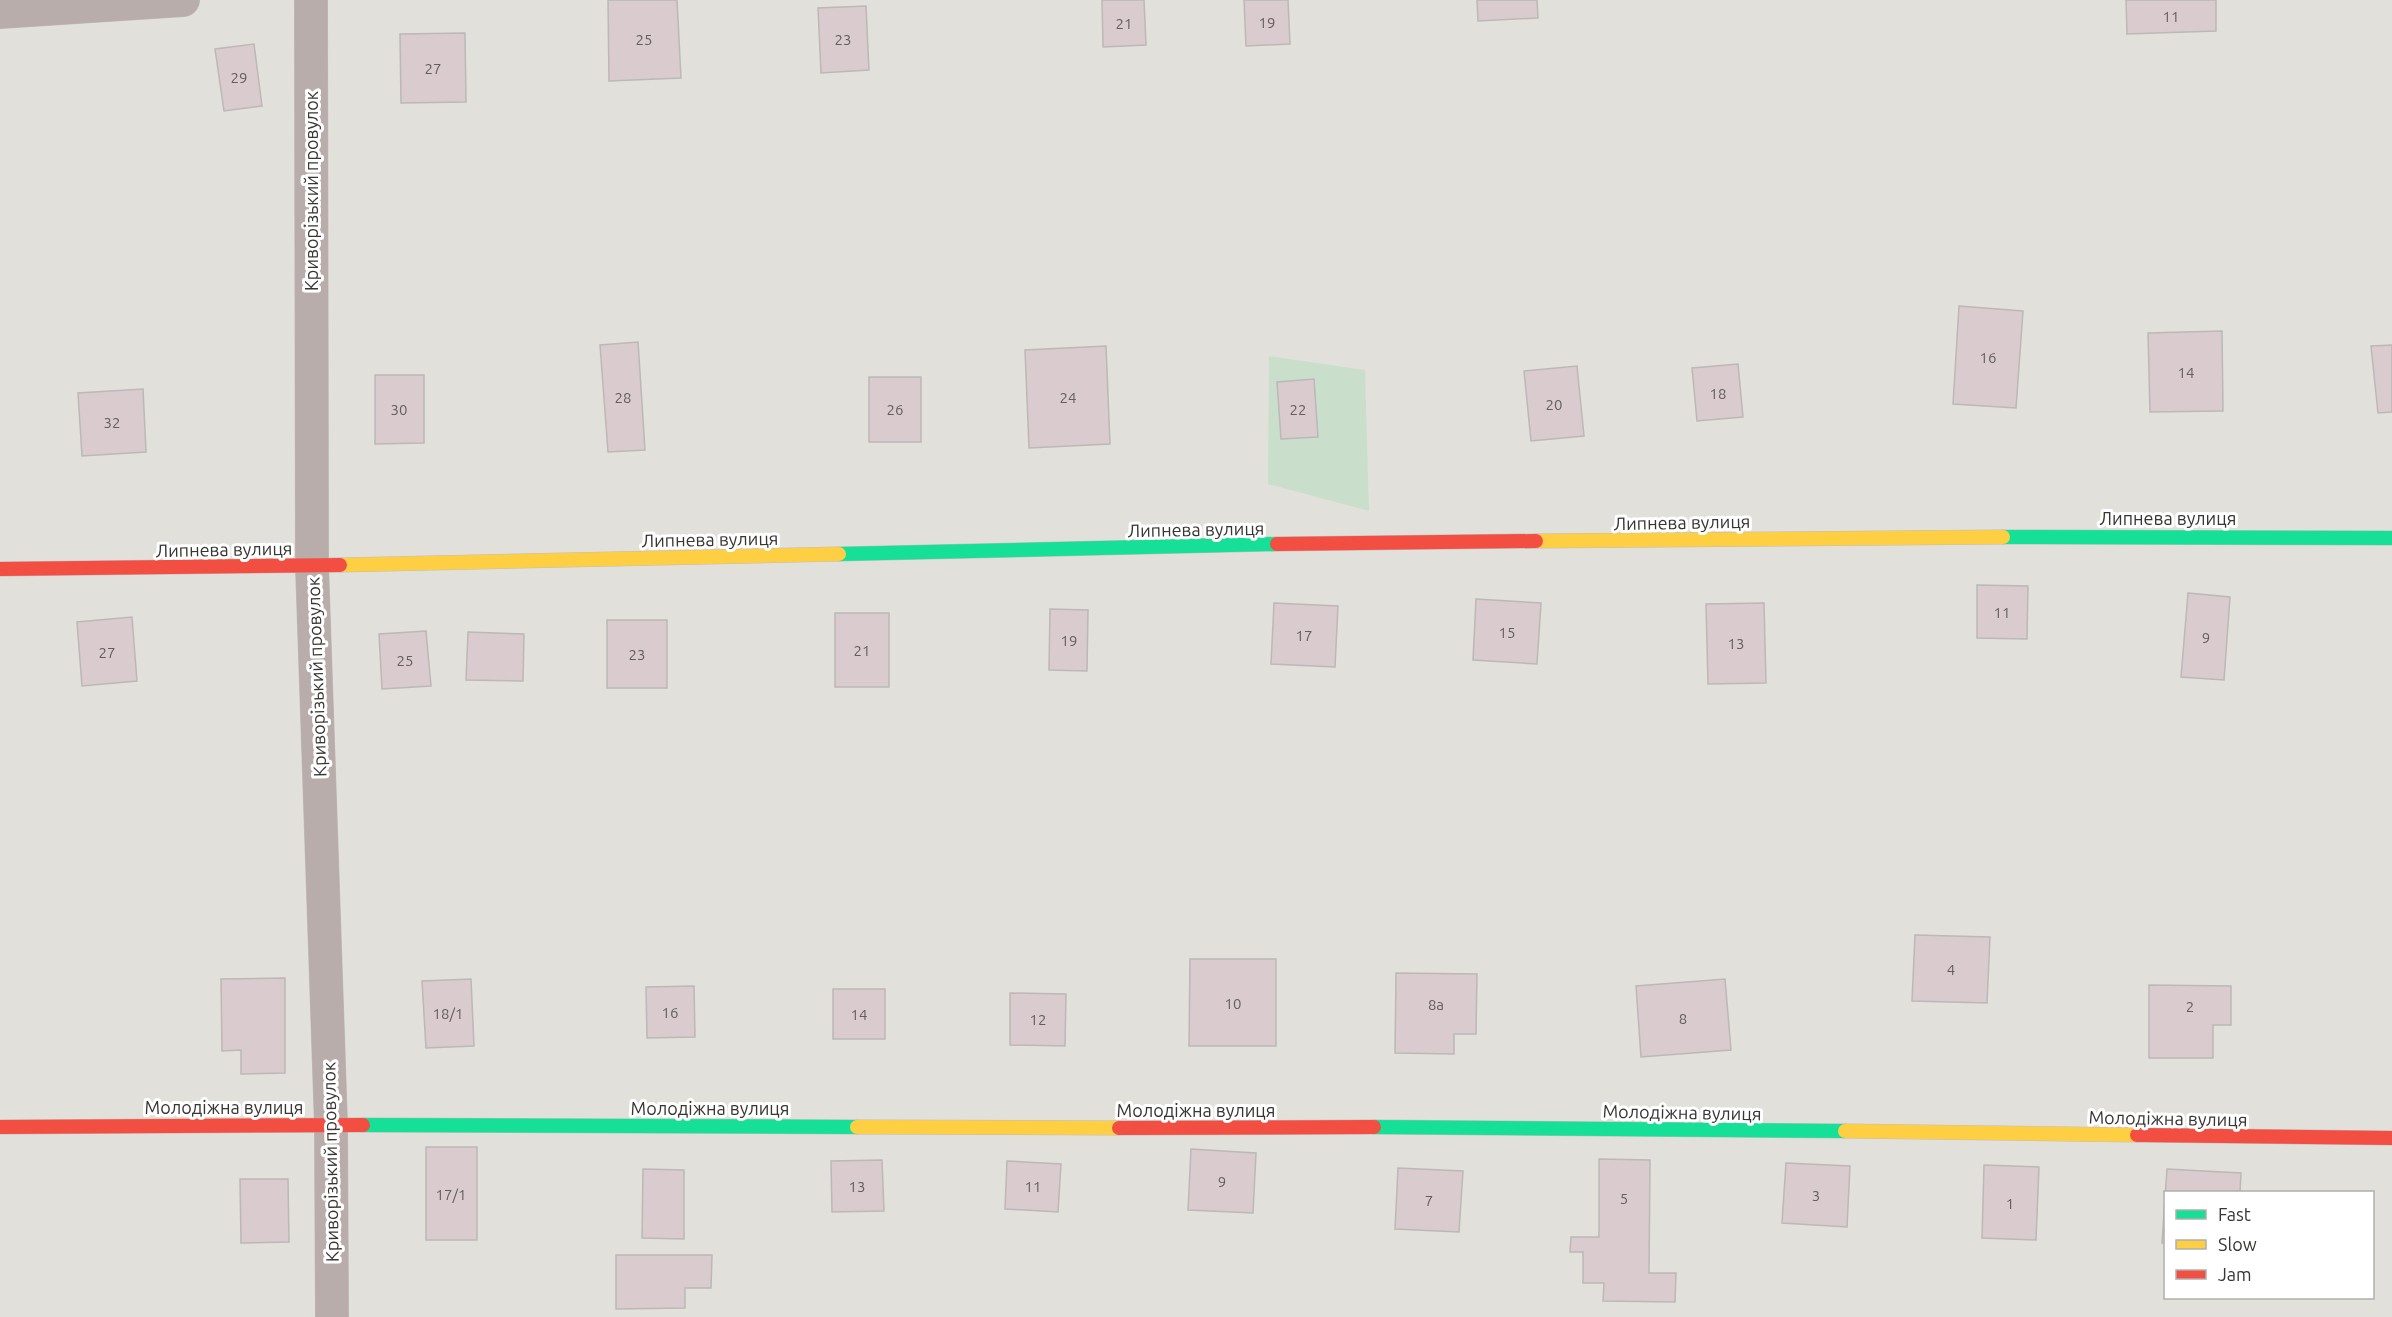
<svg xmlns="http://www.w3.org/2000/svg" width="2392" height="1317" viewBox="0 0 2392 1317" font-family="Ubuntu,sans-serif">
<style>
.green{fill:#cadecc}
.building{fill:#d9cbce;stroke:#bbb8b7;stroke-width:1.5}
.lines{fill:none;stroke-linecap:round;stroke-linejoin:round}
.street-casing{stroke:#bfbdba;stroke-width:34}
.fast-casing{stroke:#bfbdba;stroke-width:15}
.slow-casing{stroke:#bfbdba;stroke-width:15}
.jam-casing{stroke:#bfbdba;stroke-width:15}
.street{stroke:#b8adab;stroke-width:33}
.fast{stroke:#16e098;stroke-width:14}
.slow{stroke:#ffcf43;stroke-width:14}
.jam{stroke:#f24e42;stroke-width:14}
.labels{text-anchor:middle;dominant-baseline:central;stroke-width:6;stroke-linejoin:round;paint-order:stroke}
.number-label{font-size:15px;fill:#635e5c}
.street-label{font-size:18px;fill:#383633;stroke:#fff}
</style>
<rect width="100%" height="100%" fill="#e2e0db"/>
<path class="green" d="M1269 356 1365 370 1369 511 1268 484Z"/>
<g class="building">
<path d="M608 0H677L681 78 609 81Z"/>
<path d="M1102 0H1144L1146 45 1103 47Z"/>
<path d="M1244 0H1288L1290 44 1246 46Z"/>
<path d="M1477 0H1537L1538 18 1478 21Z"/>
<path d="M2126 0H2216V31L2127 34Z"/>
<path d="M866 6 869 70 821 73 818 8Z"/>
<path d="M465 33 466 102 401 103 400 34Z"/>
<path d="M254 44 262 106 224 111 215 49Z"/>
<path d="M1959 306 2023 311 2016 408 1953 404Z"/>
<path d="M2222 331 2223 411 2150 412 2148 333Z"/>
<path d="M638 342 645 450 608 452 600 345Z"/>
<path d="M2392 345V412L2378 413 2371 346Z"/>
<path d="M1106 346 1110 444 1029 448 1025 350Z"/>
<path d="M1738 364 1743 417 1697 421 1692 368Z"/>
<path d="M1577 366 1584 436 1531 441 1524 371Z"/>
<path d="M375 375H424V443L375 444Z"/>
<rect x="869" y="377" width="52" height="65"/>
<path d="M1314 379 1318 437 1281 439 1277 382Z"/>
<path d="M143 389 146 452 82 456 78 393Z"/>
<path d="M1977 585 2028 586 2027 639 1977 638Z"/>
<path d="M2188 593 2230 597 2224 680 2181 677Z"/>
<path d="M1476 599 1541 603 1537 664 1473 660Z"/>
<path d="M1274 603 1338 606 1335 667 1271 664Z"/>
<path d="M1764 603 1766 683 1708 684 1706 604Z"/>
<path d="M1050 609 1088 610 1087 671 1049 670Z"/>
<rect x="835" y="613" width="54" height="74"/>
<path d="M132 617 137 681 82 686 77 622Z"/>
<rect x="607" y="620" width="60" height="68"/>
<path d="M426 631 431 686 382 689 379 634Z"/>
<path d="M468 632 524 634 523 681 466 680Z"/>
<path d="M1915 935 1990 937 1987 1003 1912 1001Z"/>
<path d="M1190 959H1276V1046H1189Z"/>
<path d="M1396 973 1477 974 1476 1034H1454V1054L1395 1053Z"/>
<path d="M285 978V1073L241 1074V1050L222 1051 221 979Z"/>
<path d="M471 979 474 1046 426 1048 422 981Z"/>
<path d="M1725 979 1731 1050 1641 1057 1636 986Z"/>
<path d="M2149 985 2231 986V1025H2213V1058H2149Z"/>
<path d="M694 986 695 1037 647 1038 646 987Z"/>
<rect x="833" y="989" width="52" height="50"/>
<path d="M1010 993 1066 994 1065 1046 1010 1045Z"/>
<rect x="426" y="1147" width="51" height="93"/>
<path d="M1191 1149 1256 1153 1253 1213 1188 1210Z"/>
<path d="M1599 1159 1650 1160 1649 1273H1676L1675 1302 1603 1301 1604 1283H1583V1252H1570L1571 1237H1599Z"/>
<path d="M882 1160 884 1211 832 1212 831 1161Z"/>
<path d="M1007 1161 1061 1164 1058 1212 1005 1209Z"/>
<path d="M1786 1163 1850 1166 1847 1227 1782 1223Z"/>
<path d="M1984 1165 2039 1167 2036 1240 1982 1238Z"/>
<path d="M1398 1168 1463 1171 1459 1232 1395 1229Z"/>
<path d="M643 1169 684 1170V1239L642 1238Z"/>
<path d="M2167 1169 2241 1173 2240 1192H2166V1243H2162Z"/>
<path d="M240 1179H288L289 1242 241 1243Z"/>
<path d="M616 1255H712L711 1288H685V1308L616 1309Z"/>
</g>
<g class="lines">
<g class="street-casing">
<g id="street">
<path d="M311 0 312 566 331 1125 332 1317"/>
<path d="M0 12 183 0"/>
</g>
</g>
<g class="fast-casing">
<g id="fast">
<path d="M2003 537 2392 538"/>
<path d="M839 554 1277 544"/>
<path d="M363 1125 857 1127"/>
<path d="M1374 1127 1845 1131"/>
</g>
</g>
<g class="slow-casing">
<g id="slow">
<path d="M1536 541 2003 537"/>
<path d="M340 565 839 554"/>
<path d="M857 1127 1119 1128"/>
<path d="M1845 1131 2137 1135"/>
</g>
</g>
<g class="jam-casing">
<g id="jam">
<path d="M1277 544 1536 541"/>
<path d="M0 569 340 565"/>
<path d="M0 1127 363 1125"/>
<path d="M1119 1128 1374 1127"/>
<path d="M2137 1135 2392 1138"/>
</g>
</g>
<use href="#street" class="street"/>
<use href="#fast" class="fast"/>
<use href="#slow" class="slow"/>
<use href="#jam" class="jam"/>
</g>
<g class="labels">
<g class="number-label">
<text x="2171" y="16">11</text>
<text x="1267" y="22">19</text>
<text x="1124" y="23">21</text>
<text x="644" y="39">25</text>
<text x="843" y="39">23</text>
<text x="433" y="68">27</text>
<text x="239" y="77">29</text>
<text x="1988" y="357">16</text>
<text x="2186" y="372">14</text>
<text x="1718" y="393">18</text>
<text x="623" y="397">28</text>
<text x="1068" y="397">24</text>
<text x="1554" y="404">20</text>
<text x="399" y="409">30</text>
<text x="895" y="409">26</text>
<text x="1298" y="409">22</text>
<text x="112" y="422">32</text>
<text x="2002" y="612">11</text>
<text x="1507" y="632">15</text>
<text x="1304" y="635">17</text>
<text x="2206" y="637">9</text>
<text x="1069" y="640">19</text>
<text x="1736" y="643">13</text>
<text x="862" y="650">21</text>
<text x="107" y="652">27</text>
<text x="637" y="654">23</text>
<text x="405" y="660">25</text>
<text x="1951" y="969">4</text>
<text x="1233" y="1003">10</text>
<text x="1436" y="1004">8а</text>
<text x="2190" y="1006">2</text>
<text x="670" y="1012">16</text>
<text x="448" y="1013">18/1</text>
<text x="859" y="1014">14</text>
<text x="1683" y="1018">8</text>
<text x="1038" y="1019">12</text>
<text x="1222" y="1181">9</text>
<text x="857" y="1186">13</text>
<text x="1033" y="1186">11</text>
<text x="451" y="1194">17/1</text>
<text x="1816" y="1195">3</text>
<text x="1624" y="1198">5</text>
<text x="1429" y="1200">7</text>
<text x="2010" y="1203">1</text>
</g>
<g class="street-label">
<text transform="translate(311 191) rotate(-90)">Криворізький провулок</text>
<text x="2168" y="518">Липнева вулиця</text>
<text transform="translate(1682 522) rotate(-1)">Липнева вулиця</text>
<text transform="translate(1196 529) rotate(-1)">Липнева вулиця</text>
<text transform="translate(710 539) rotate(-1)">Липнева вулиця</text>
<text transform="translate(224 549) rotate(-1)">Липнева вулиця</text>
<text transform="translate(316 677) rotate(-92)">Криворізький провулок</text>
<text x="224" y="1107">Молодіжна вулиця</text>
<text x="710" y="1108">Молодіжна вулиця</text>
<text x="1196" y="1110">Молодіжна вулиця</text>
<text transform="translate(1682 1112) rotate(1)">Молодіжна вулиця</text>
<text transform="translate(2168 1118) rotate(1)">Молодіжна вулиця</text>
<text transform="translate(330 1162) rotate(-91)">Криворізький провулок</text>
</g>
</g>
<rect x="2164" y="1191" width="210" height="108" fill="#ffffff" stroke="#afafad" stroke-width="1.5"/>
<rect x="2176" y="1210" width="30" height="9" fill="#16e098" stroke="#afafad" stroke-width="1.5"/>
<text x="2218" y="1221" font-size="18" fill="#383633">Fast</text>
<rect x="2176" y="1240" width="30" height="9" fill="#ffcf43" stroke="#afafad" stroke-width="1.5"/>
<text x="2218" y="1251" font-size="18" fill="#383633">Slow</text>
<rect x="2176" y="1270" width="30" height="9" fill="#f24e42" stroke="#afafad" stroke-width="1.5"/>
<text x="2218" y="1281" font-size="18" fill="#383633">Jam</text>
</svg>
